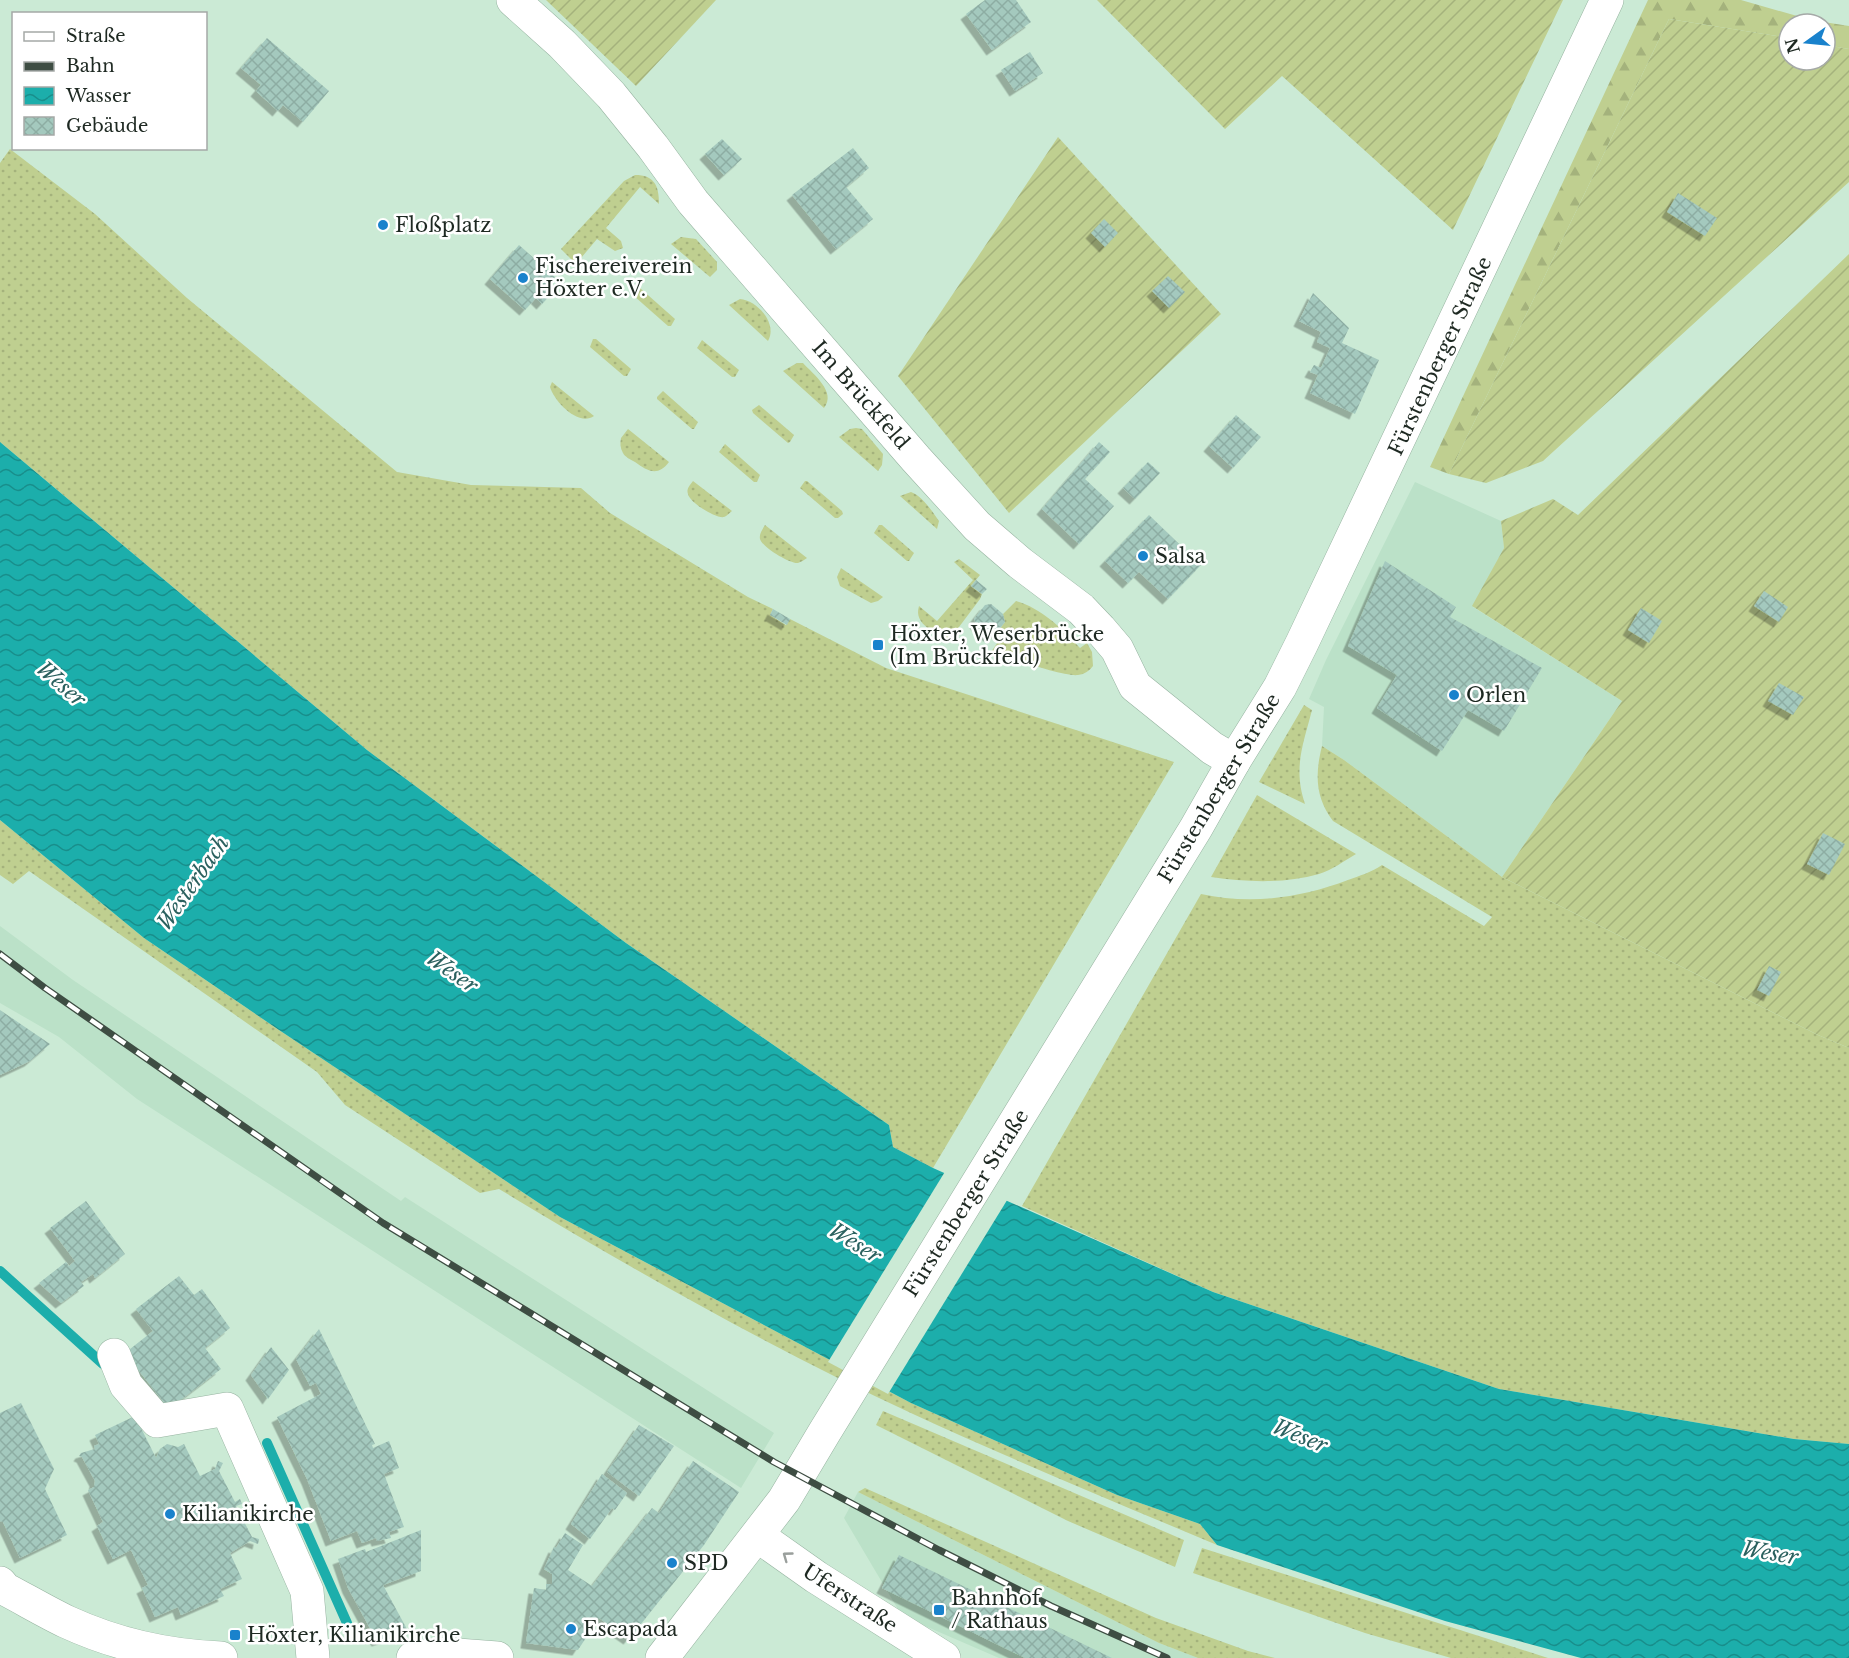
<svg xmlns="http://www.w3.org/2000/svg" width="1849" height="1658" viewBox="0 0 1849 1658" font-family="'Libre Baskerville',serif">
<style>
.built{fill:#bbe1c8}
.grass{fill:url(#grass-dots)}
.forest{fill:url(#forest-firs)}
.garden{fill:url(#garden-furrows)}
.water{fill:url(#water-waves)}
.pier{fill:#cbead5}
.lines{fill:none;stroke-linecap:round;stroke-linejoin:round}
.stream{stroke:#1caeab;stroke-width:10}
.building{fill:url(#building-cross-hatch);filter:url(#shadow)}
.minor-casing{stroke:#96b3a0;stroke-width:34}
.secondary-casing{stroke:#96b3a0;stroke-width:34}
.minor{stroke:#fff;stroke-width:33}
.secondary{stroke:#fff;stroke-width:33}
.rail-casing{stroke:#3e4d43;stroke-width:7}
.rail{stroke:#fff;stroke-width:4.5;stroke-dasharray:14;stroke-linecap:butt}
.oneway{stroke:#9a9f9c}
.poi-dot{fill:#1982cc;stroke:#fff;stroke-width:2}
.labels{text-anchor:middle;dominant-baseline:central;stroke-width:5;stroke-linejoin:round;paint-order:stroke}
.poi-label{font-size:20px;fill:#1e2922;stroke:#fff;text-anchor:start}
.street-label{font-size:20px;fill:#1e2922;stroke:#fff}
.water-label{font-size:21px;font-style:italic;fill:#2b615f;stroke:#fff}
</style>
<defs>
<pattern id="grass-dots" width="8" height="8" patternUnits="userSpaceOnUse" patternTransform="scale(1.5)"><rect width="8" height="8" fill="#bfcf90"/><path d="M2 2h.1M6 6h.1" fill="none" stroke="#a4b27c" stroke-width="1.8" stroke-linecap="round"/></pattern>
<pattern id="forest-firs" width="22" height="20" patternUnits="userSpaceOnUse" patternTransform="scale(1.5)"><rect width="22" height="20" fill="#bfcf90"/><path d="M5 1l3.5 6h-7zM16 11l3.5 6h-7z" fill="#a4b27c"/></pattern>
<pattern id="garden-furrows" width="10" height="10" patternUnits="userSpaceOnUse" patternTransform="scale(1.5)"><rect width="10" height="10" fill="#bfcf90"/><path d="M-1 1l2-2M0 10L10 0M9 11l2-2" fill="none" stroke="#a4b27c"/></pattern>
<pattern id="water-waves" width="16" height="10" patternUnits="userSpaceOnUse" patternTransform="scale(1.5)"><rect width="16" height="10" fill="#1caeab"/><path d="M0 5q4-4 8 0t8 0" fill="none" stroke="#188e8b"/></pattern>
<pattern id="building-cross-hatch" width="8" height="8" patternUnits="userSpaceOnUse" patternTransform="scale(1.5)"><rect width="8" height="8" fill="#a4c9be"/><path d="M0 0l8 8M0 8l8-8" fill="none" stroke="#8dada3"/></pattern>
<filter id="shadow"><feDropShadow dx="-5.5" dy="5.5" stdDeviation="0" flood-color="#0004"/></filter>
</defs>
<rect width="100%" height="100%" fill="#cbead5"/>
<g class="built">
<path d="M1415 482 1501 521 1504 548 1473 607 1622 701 1502 877 1344 760 1322 746 1324 707 1309 699 1326 660Z"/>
<path d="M0 926 73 980 401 1201 405 1197 774 1433 741 1488 137 1099 59 1037 0 1003Z"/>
<path d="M858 1492 1159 1643 1198 1658H999L902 1616 844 1518Z"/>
</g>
<g class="grass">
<path d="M10 149 95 214 187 298 397 472 471 485 581 488 610 513 748 597 773 609 770 615 786 625 790 619 886 668 1174 762 933 1168 893 1147 889 1125 626 943 367 750 0 442V163Z"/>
<path d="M635 175C654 175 659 185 659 204L640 187 606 228 621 241 623 248 615 251 597 239 576 264 561 249 624 181Z"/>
<path d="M681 237 696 239 717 262V270L710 277 671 244Z"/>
<path d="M640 288 675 319 671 326H668L634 296 633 294Z"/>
<path d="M740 299C757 300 778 324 768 341L729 305Z"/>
<path d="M593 339H596L631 369 627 376H624L590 347Z"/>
<path d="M702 340 739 370 735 377H732L697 348Z"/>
<path d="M797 363H803C813 374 837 392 824 408L783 371Z"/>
<path d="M552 382 594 416C578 427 554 401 550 387Z"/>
<path d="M663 391 698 422 694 429H692L657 399V397Z"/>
<path d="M759 405 794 435 790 442 788 443 753 413 752 410Z"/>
<path d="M856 428 862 429 883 454 882 465 878 471 839 437 850 429Z"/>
<path d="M628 429 669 462C658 477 647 471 635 462 630 459 625 457 623 453 620 448 620 443 621 438Z"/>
<path d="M725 444 760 475 757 482H754L719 452Z"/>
<path d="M693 481 732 511C729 513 727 516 724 517 716 519 689 502 688 494 686 489 690 485 693 481Z"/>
<path d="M805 481H807L842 511 843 514 838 518H835L800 488Z"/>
<path d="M911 492C922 496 932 511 939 521L937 529 900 496Z"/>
<path d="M765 525 807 558C804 560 801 562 798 563 790 564 762 547 760 539 759 534 762 530 765 525Z"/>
<path d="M879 525H882L914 553 909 561H907L874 533Z"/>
<path d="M959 559 980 575 971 586 982 594 980 599 950 639C936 633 913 625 919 606L937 621 973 580 954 562Z"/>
<path d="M841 568 883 597 878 601 871 603 840 586 837 577Z"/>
<path d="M1016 601C1041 608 1063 629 1080 648L1087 643 1092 652 1093 666C1089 671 1085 674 1078 675 1064 677 1008 657 991 652L1002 636 997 632 1005 622 1003 614Z"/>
<path d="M1304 705 1312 710C1303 745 1293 768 1305 804L1259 782Z"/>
<path d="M1322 746 1344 760 1502 877 1818 1035 1849 1048V1444L1794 1439 1499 1389 1213 1292 1022 1206 1201 894C1250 905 1301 898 1348 880 1359 876 1372 872 1382 865L1484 926 1492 917 1333 821C1315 797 1315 774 1322 746Z"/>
<path d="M1257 795 1356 854C1344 861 1332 870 1319 874 1284 884 1246 882 1211 877Z"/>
<path d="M0 820 144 938 279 1030 560 1217 911 1403 1117 1495 1200 1524 1217 1545C1115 1502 1013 1460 913 1414 770 1348 634 1270 499 1189L480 1193 345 1105 317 1072 29 871 13 884 0 875Z"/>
<path d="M883 1411 1184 1540 1175 1567 1068 1521 876 1425Z"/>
<path d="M865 1488 1156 1618 1248 1651 1275 1658H1198L1159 1643 858 1492Z"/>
<path d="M1202 1548 1548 1658H1451L1365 1633 1193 1573Z"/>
</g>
<path class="forest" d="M1648 0H1741L1811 20 1849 26V49L1825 45V24H1789V38L1669 19 1449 474 1430 467Z"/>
<g class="garden">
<path d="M546 0H716L636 86Z"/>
<path d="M1097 0H1563L1453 230 1282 76 1225 129Z"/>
<path d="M1669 19 1789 38V60H1825V45L1849 49V182L1543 461 1486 483 1449 474Z"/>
<path d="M1058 137 1221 314 1009 513 898 376Z"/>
<path d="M1849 254V1048L1818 1035 1502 877 1622 701 1472 606 1504 548 1501 521 1553 499 1578 515Z"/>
</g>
<path class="water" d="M0 442 367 750 626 943 889 1125 893 1147 933 1168 1213 1292 1499 1389 1794 1439 1849 1444V1658H1581L1445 1621 1217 1545 1200 1524 1117 1495 911 1403 560 1217 279 1030 144 938 0 820Z"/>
<path class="pier" d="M946 1170 1009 1197 888 1394 828 1362Z"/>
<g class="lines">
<g class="stream">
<path d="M0 1271 103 1364"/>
<path d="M267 1443 347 1623"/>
</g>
</g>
<g class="building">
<path d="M985 0H1016L1031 22 992 50 966 14Z"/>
<path d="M267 38 329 91 303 122 283 105 278 111 256 91 261 85 241 68Z"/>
<path d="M1030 52 1043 73 1015 91 1001 70Z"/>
<path d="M722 139 742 159 724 175 705 154Z"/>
<path d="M853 148 869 168 846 187 873 219 836 249 792 195Z"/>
<path d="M1678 193 1717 218 1705 236 1667 212Z"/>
<path d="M1104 219 1118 233 1105 247 1091 233Z"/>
<path d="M519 245 555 277 547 286 553 292 542 304 536 298 525 310 490 279Z"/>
<path d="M1168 276 1185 292 1169 308 1152 291Z"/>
<path d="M1313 293 1349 328 1342 343 1379 360 1355 414 1310 393 1318 375 1310 372 1314 365 1321 368 1330 348 1317 342 1321 332 1299 321Z"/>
<path d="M1236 415 1261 437 1233 468 1209 446Z"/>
<path d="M1099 442 1110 452 1085 479 1114 506 1079 544 1042 509Z"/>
<path d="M1148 462 1160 473 1135 499 1123 488Z"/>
<path d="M1149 515 1201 565 1168 599 1139 572 1128 583 1105 561Z"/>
<path d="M1385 561 1456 607 1450 617 1542 668 1504 731 1468 710 1442 751 1377 708 1397 675 1348 646Z"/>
<path d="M976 580 987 589 982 594 971 586Z"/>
<path d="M1764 591 1788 607 1779 622 1754 606Z"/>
<path d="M991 604 1003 614 1005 622 995 635 989 636 976 624 974 619 985 605Z"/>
<path d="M1641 608 1662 621 1649 643 1628 630Z"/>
<path d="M773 609 790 619 787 625 770 615Z"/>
<path d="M1779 683 1804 697 1793 715 1768 701Z"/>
<path d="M1823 833 1845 844 1829 875 1807 864Z"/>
<path d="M1769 966 1781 972 1769 996 1757 990Z"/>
<path d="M0 1010 50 1044 30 1061 0 1075Z"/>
<path d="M86 1201 125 1254 95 1278 93 1274 81 1282 84 1286 61 1303 39 1283 66 1262 69 1266 75 1261 50 1228Z"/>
<path d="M179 1276 194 1295 202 1289 230 1328 205 1348 221 1369 169 1409 125 1353 153 1331 136 1309Z"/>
<path d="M319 1329 375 1444 372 1445 373 1448 389 1441 399 1468 384 1474 404 1527 389 1532 391 1538 377 1541 376 1538 362 1543 357 1531 331 1541 307 1479 277 1417 321 1394 316 1383 310 1386 296 1359Z"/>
<path d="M271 1347 289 1370 268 1399 251 1375Z"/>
<path d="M21 1403 54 1469 45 1489 67 1535 20 1558 3 1522 0 1521V1413Z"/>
<path d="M135 1416 156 1458 160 1449 167 1444 178 1447 184 1444 200 1476 215 1469 218 1461 223 1463 219 1471 235 1502 240 1499 242 1504 236 1506 252 1537 259 1539 258 1544 250 1541 230 1553 242 1579 220 1589 224 1596 181 1615 178 1607 155 1617 142 1588 148 1585 131 1550 113 1559 97 1526 103 1522 88 1490 94 1487 95 1481 82 1457 79 1456 81 1453 95 1449 94 1446 99 1444 95 1435Z"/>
<path d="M639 1425 674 1446 639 1496 607 1472Z"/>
<path d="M693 1461 739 1492 704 1545 629 1639 599 1618 578 1650 526 1643 534 1588 546 1590V1584H552V1574L544 1569 554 1547 556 1548 565 1533 583 1545 568 1570 592 1586 652 1508 659 1513Z"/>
<path d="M602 1474 627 1493 615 1510 612 1508 590 1539 571 1524Z"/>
<path d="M421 1530V1571L383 1585 408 1631 377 1641 348 1588 338 1559 365 1549 366 1552Z"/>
<path d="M899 1555 1112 1658H1025L882 1588Z"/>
</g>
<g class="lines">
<g class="minor-casing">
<g id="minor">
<path d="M513 0 562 44 611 95 653 147 693 202 916 459 977 526 1020 563 1081 609 1100 629 1117 649 1135 686 1212 748 1234 761"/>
<path d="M114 1355 126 1385 157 1421 227 1409 307 1591 313 1658"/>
<path d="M0 1583 5 1589C26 1600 46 1612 67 1622 115 1644 169 1656 221 1658"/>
<path d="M413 1658 444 1654 497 1658"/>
</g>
</g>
<g class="secondary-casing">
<g id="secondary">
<path d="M758 1536 816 1577 944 1658"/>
<path d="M662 1658 784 1500 824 1433 1196 828 1234 761 1280 687 1302 643 1607 0"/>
</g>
</g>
<use href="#minor" class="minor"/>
<use href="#secondary" class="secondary"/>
<g class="rail-casing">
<path id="rail" d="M0 954 45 988 383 1223 774 1462 939 1550 1051 1606 1167 1658"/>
</g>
<use href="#rail" class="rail"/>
</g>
<defs><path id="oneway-chevron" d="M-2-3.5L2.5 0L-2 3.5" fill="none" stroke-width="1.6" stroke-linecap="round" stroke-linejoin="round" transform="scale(1.5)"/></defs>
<use class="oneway" href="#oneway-chevron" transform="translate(787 1556) rotate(-144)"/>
<g class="poi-dot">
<circle cx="383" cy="225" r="6"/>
<circle cx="523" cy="278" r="6"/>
<circle cx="1143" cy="556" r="6"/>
<rect x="872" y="639" width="12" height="12" rx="3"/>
<circle cx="1454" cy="695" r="6"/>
<circle cx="170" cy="1514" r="6"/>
<circle cx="672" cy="1563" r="6"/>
<rect x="933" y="1604" width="12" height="12" rx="3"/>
<circle cx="571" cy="1629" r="6"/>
<rect x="229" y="1629" width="12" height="12" rx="3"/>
</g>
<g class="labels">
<g class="poi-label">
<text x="395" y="225">Floßplatz</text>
<text x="535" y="266">Fischereiverein<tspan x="535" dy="23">Höxter e.V.</tspan></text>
<text x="1155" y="556">Salsa</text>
<text x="890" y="634">Höxter, Weserbrücke<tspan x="890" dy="23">(Im Brückfeld)</tspan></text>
<text x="1466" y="695">Orlen</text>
<text x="182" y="1514">Kilianikirche</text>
<text x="684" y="1563">SPD</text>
<text x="951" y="1598">Bahnhof<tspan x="951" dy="23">/ Rathaus</tspan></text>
<text x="583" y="1629">Escapada</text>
<text x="247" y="1635">Höxter, Kilianikirche</text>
</g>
<g class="street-label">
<text transform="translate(1440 356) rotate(-65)">Fürstenberger Straße</text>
<text transform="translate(861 395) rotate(49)">Im Brückfeld</text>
<text transform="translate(1219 788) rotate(-59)">Fürstenberger Straße</text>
<text transform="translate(966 1203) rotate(-58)">Fürstenberger Straße</text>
<text transform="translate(850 1598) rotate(33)">Uferstraße</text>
</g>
<g class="water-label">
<text transform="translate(61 684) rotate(41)">Weser</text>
<text transform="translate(193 883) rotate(-55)">Westerbach</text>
<text transform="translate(452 972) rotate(35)">Weser</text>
<text transform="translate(855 1243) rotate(32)">Weser</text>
<text transform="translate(1300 1436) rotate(22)">Weser</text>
<text transform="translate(1770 1553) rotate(10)">Weser</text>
</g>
</g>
<rect x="12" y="12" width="195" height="138" fill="#ffffff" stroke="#a5a9a7" stroke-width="1.5"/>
<rect x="24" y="32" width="30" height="9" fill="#ffffff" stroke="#a5a9a7" stroke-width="1.5"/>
<text x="66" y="42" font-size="18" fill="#1e2922">Straße</text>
<rect x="24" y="62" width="30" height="9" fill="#3e4d43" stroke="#a5a9a7" stroke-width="1.5"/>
<text x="66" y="72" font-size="18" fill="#1e2922">Bahn</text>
<rect x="24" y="87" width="30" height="18" fill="url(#water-waves)" stroke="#a5a9a7" stroke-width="1.5"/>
<text x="66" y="102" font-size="18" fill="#1e2922">Wasser</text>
<rect x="24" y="117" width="30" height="18" fill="url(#building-cross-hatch)" stroke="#a5a9a7" stroke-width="1.5"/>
<text x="66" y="132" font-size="18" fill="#1e2922">Gebäude</text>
<g transform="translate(1807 42) rotate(255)"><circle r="28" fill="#ffffff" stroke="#a5a9a7" stroke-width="1.5"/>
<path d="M0-4.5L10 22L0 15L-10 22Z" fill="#1982cc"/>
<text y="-9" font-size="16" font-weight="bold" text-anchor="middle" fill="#1e2922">N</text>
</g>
</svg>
